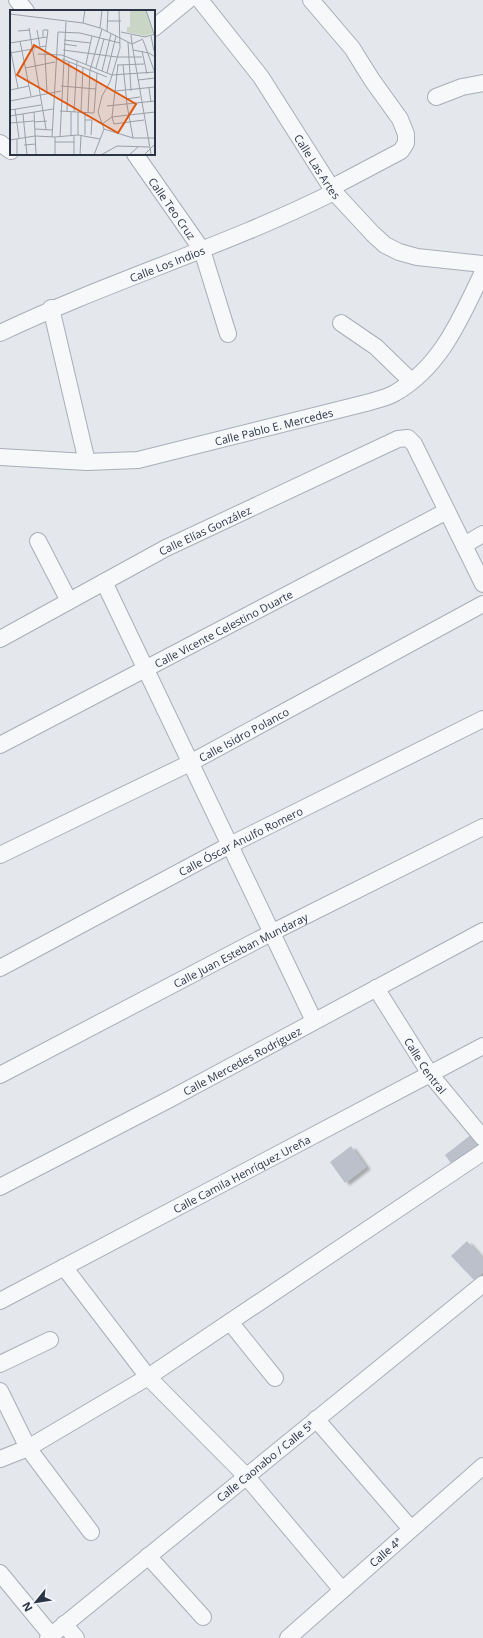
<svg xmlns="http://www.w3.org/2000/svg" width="483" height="1638" viewBox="0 0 483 1638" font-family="'Open Sans',sans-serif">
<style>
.building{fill:#bbc0ca;filter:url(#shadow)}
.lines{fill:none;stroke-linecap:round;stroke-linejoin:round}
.minor-casing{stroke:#a9aeb7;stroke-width:18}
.minor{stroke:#f7f8fa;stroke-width:16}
.labels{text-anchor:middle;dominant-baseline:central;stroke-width:4;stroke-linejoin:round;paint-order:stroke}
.street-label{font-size:11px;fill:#2b3445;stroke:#f4f6f9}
.inset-road{fill:none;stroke:#9a9fa9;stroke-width:1}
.view{fill:#df570f;fill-opacity:0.15;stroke:#df570f;stroke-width:2}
.inset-edge{fill:none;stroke:#2b3445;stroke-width:2}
</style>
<defs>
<filter id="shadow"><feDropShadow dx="4.5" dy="2.5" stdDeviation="1" flood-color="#0004"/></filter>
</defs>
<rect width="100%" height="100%" fill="#e4e7ec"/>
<g class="building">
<path d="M472 1134 483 1148 455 1169 445 1155Z"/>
<path d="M351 1146 366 1167 345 1183 330 1162Z"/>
<path d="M467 1241 483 1259V1272L474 1280 451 1256Z"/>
</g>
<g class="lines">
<g class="minor-casing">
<g id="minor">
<path d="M17 0 26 11"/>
<path id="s1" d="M200 0 261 77 334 192 373 234 385 245 399 252 417 257 483 264"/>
<path d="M311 0 352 48 372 80 400 119 406 134V143L401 151 331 188"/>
<path d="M154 28 188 0"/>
<path d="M436 97 462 87 483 83"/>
<path d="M0 143 11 151"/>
<path id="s2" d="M135 154 202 250 228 334"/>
<path d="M51 308 87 462"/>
<path d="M341 323 376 347 411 381"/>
<path id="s3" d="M0 333C109 281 226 246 334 192"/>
<path id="s4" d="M0 457 87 462 138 460 366 403C376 400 387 398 395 393 442 366 461 317 483 272"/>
<path d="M38 541 69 601"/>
<path d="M464 545 483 534"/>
<path d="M104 582 314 1021"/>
<path id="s5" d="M0 639 166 548 398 439 408 438 414 444 483 584"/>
<path id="s6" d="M0 745 447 511"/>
<path id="s7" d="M0 855 190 763 483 604"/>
<path id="s8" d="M0 968 230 845 483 719"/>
<path id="s9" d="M376 988 430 1074 483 1138"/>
<path id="s10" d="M0 1075 273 932 483 827"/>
<path id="s11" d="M0 1187 170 1099 483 931"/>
<path d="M64 1267 148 1377 246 1476 342 1590"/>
<path id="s12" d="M0 1301 483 1046"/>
<path d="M230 1322 275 1378"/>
<path d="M0 1364 50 1340"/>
<path d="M0 1391 28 1448 91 1532"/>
<path d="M316 1419 411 1529"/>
<path d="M0 1459 28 1448 148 1377 483 1152"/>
<path d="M148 1556 203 1617"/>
<path d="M0 1573 51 1635"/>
<path d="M64 1624 76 1638"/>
<path d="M48 1638 483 1284"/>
<path d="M288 1638 483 1466"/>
</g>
</g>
<use href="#minor" class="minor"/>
</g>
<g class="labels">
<g class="street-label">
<text stroke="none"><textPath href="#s1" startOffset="204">Calle Las Artes</textPath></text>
<text stroke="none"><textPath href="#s2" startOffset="66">Calle Teo Cruz</textPath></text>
<text stroke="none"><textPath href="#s3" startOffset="181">Calle Los Indios</textPath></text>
<text stroke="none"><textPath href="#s4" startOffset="278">Calle Pablo E. Mercedes</textPath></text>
<text stroke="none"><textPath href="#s5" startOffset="232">Calle Elías González</textPath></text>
<text stroke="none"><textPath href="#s6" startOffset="252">Calle Vicente Celestino Duarte</textPath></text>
<text stroke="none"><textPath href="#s7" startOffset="272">Calle Isidro Polanco</textPath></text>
<text stroke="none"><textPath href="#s8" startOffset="272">Calle Óscar Anulfo Romero</textPath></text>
<text stroke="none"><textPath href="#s10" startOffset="271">Calle Juan Esteban Mundaray</textPath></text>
<text stroke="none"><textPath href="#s11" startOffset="273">Calle Mercedes Rodríguez</textPath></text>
<text stroke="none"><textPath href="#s9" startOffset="92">Calle Central</textPath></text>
<text stroke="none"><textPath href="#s12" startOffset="273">Calle Camila Henríquez Ureña</textPath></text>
<text transform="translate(265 1461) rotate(-39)">Calle Caonabo / Calle 5ª</text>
<text transform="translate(385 1552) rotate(-41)">Calle 4ª</text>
</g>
</g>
<g transform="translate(10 10)">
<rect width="145" height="145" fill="#e4e7ec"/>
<path d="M120 0H136L143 23 135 26 117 22V17H120Z" fill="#c9d6c5"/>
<path class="inset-road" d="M136 0 144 24M0 4 73 13 90 18 122 34 141 144M97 11H111M73 13 75 0M19 18 36 119M90 18 92 0M27 20 30 37M8 21 20 20M97 22 98 0M111 22 135 27 145 24M121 25 122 34 133 29M141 26 144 41M33 27V20H38L35 44 37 83M54 30 81 33M133 30 145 63M10 31 21 86M118 32 121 81M0 33 37 27M54 34 67 36M0 37 8 78M23 38 36 36M53 40 107 47H132M123 40 139 43 145 47M132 41 137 64M0 43 23 39M28 44 52 45 102 65 145 62M52 49 97 67M76 54 82 26M107 55 134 54M113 55 117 95 123 128M15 58 45 52M86 58 94 29M92 61 101 24M97 63 106 26M128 70 145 68M51 76 86 79M139 78 141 92M0 80 19 76M105 81 145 77M116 89 130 87M0 91 51 81M97 96 145 91M5 99 9 128M0 100 31 95M50 101 84 103 87 63M57 101 59 52M24 102 26 145M64 102 67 50M71 102 73 57M75 103V125M78 103 80 60 92 19M13 104 17 145M0 106 43 99M102 107 108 55M102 107 104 114 134 110M75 110H82L81 125M24 112 37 111M0 113 24 111M92 114 102 107 145 102M25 119 42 120M94 119 123 128H145M68 125V102M61 126V102M42 127 48 22 70 23 110 33M50 127 56 12M7 129V145M0 130 25 126 45 127 68 125 90 129M45 132H64M14 135 26 134M45 144V127M25 145H54M64 145V125M70 145 71 125M84 145 94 119 88 102 92 86 100 72 110 38 109 0M91 145 107 136 139 137M119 145 128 137M134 145 145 134"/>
<path class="view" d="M24 35 126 94 108 123 7 65Z"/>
<rect width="145" height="145" class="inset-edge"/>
</g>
<g transform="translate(36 1602) rotate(240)" stroke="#f4f6f9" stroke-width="3" paint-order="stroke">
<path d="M0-3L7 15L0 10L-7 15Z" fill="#2b3445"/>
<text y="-6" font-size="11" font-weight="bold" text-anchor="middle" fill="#2b3445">N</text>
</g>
</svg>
